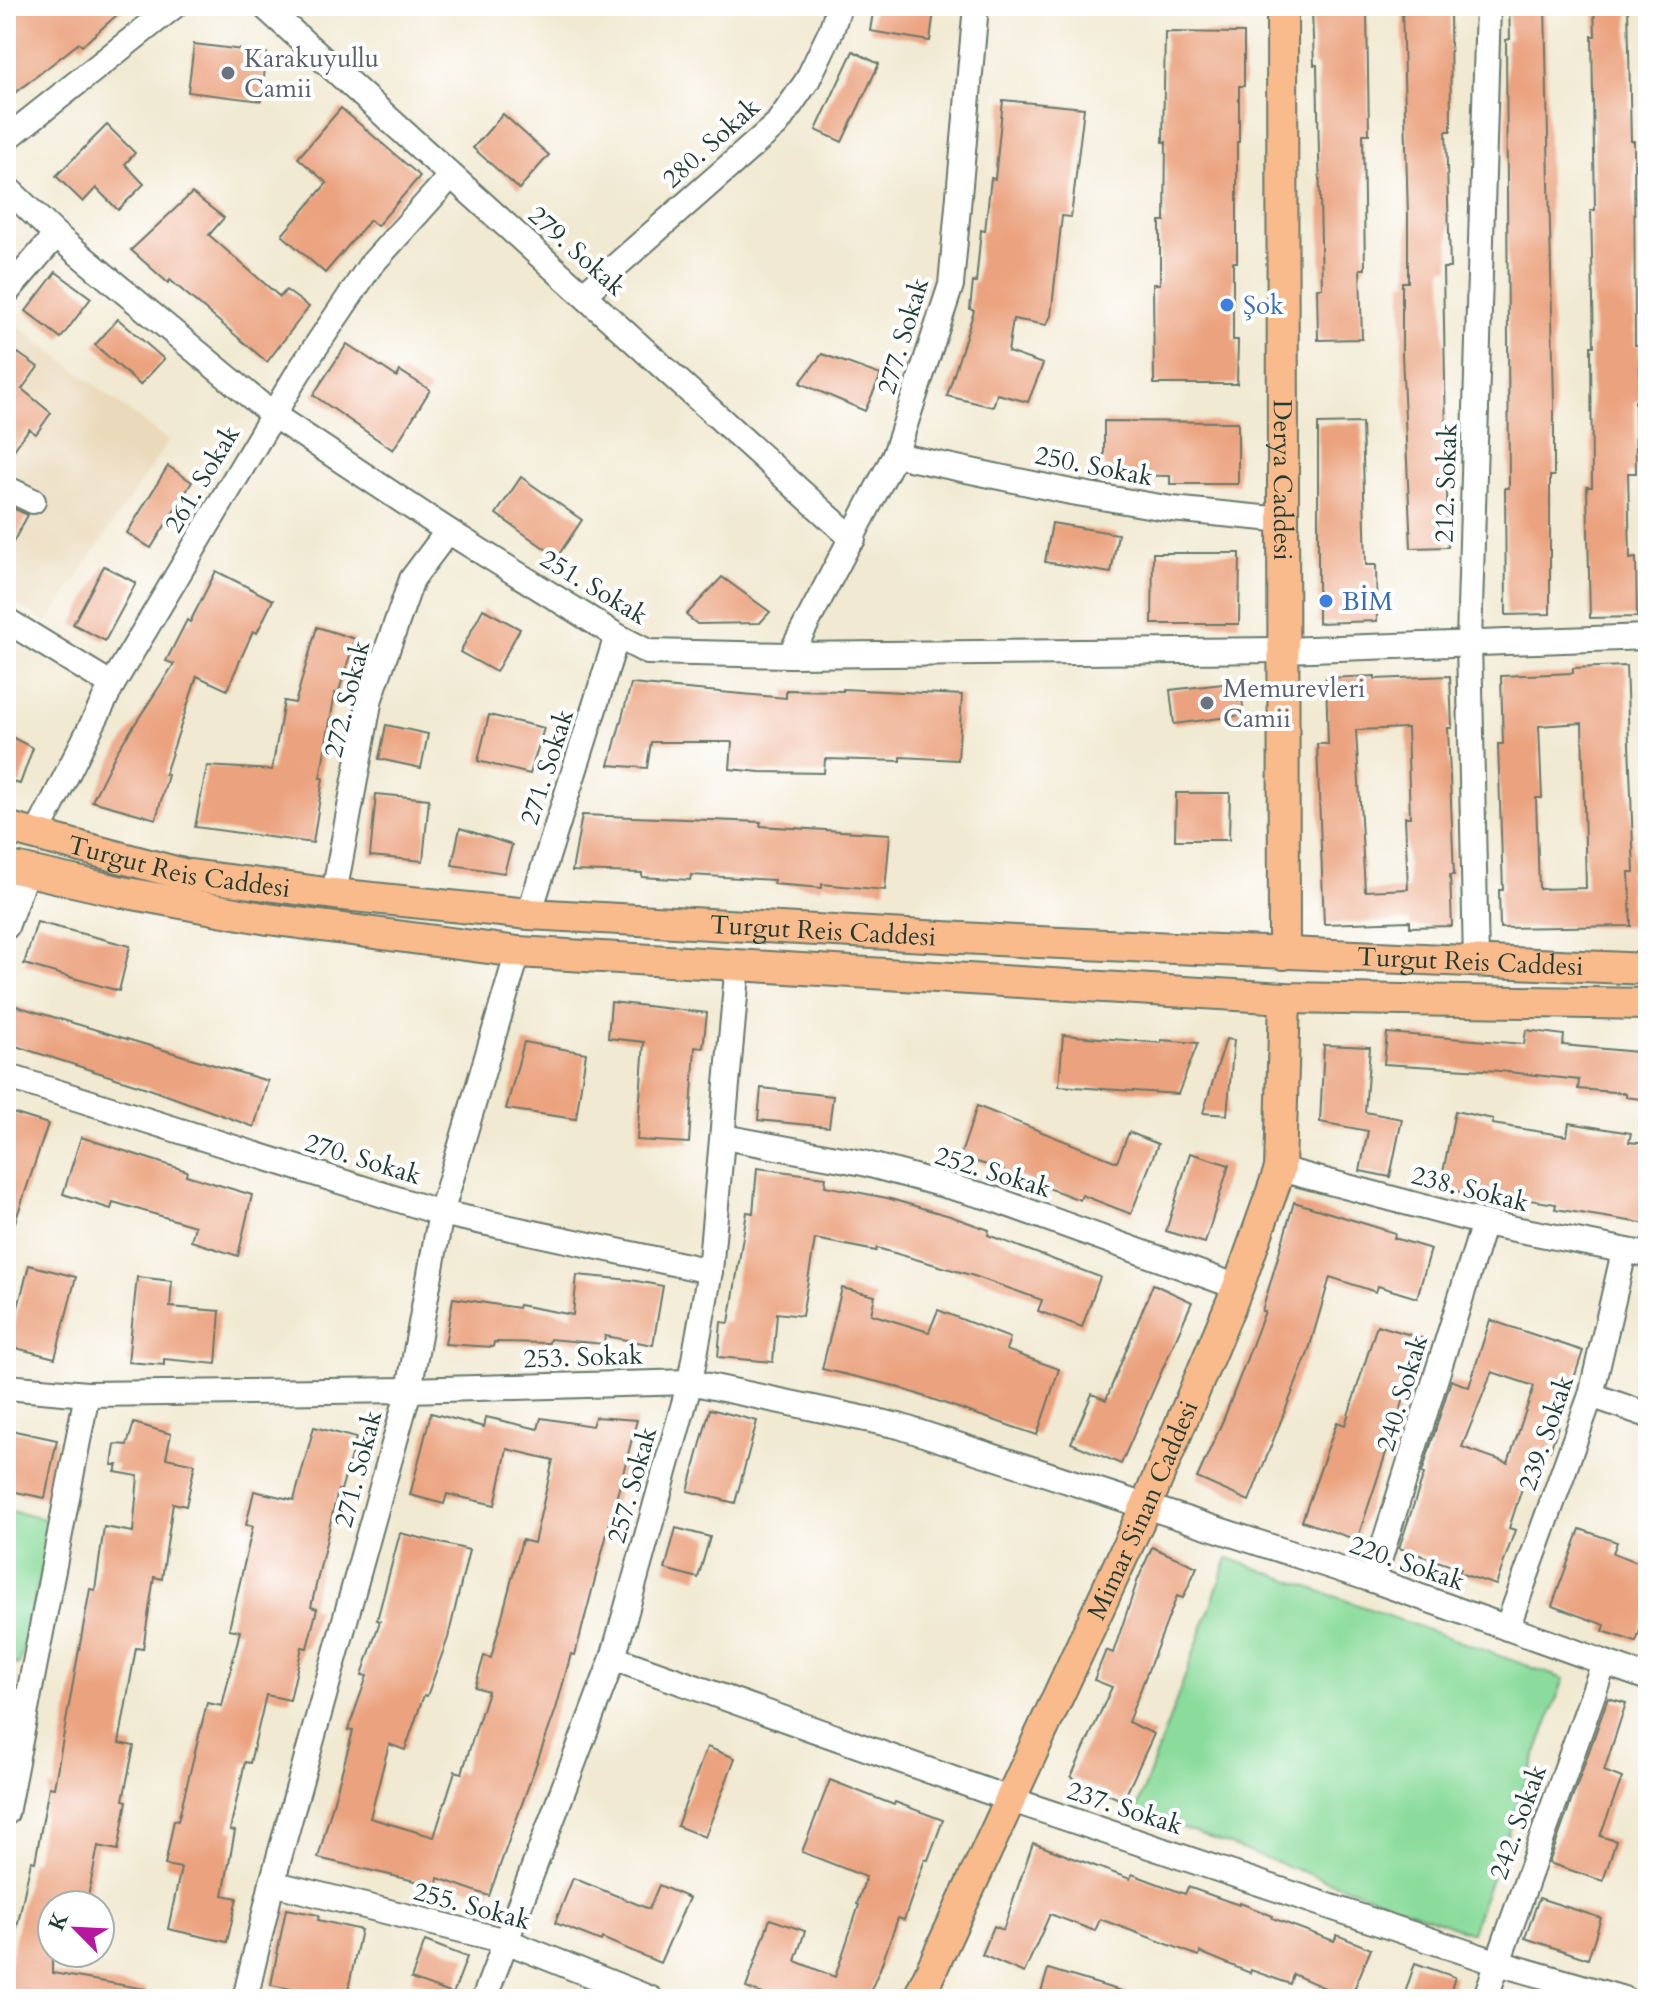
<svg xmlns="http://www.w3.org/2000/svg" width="1654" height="2005" viewBox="0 0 1654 2005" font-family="Cardo,serif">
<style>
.built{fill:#ead9ba}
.green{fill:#8bdc9c;stroke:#558c68;stroke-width:2}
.building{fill:#eba27e;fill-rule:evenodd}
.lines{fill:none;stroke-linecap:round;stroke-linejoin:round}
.minor-casing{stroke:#68796b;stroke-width:28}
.major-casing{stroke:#68796b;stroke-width:34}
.minor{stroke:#fff;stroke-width:24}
.major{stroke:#fabb8c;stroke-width:30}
.worship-dot{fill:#6b7280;stroke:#fff;stroke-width:3}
.shop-dot{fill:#3f7fe0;stroke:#fff;stroke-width:3}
.labels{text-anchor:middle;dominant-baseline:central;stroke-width:8;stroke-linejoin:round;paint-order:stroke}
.worship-label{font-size:26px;fill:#5b616d;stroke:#fff;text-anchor:start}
.street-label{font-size:26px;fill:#1f3d34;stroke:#fff}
.shop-label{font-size:26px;fill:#366cbe;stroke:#fff;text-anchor:start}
</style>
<rect width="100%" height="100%" fill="#fff"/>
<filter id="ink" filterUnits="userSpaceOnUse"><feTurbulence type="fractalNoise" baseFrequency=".0125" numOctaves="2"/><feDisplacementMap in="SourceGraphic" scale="16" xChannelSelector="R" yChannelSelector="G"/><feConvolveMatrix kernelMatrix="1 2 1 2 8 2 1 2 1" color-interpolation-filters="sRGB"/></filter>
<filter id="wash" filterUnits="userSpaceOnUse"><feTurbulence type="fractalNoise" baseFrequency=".006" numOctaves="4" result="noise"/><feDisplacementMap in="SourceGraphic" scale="32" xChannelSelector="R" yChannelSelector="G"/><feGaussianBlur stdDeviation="1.8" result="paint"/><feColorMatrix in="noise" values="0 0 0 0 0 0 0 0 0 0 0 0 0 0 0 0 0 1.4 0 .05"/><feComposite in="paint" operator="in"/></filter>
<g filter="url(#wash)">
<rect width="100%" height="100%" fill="#f1e9d1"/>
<path class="built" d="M6 317 168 441 47 622 6 599Z"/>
<g class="green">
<path d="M6 1510 53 1521 19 1665 6 1662Z"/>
<path d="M1228 1558 1564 1679 1471 1933 1136 1811Z"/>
</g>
<g id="blocks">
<g class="building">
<path d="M6 6H127L82 46 79 43 6 100Z"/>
<path d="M874 6H912L934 10 930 41 870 31Z"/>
<path d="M1509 6H1545L1554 403V476H1550V614L1506 615 1505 488H1509L1506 40 1510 39Z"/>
<path d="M1594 6H1628L1631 141H1634L1635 345H1639L1641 401H1635L1636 473H1628L1630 559 1636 558 1637 617 1590 618 1587 487H1592L1591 346H1594L1591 210H1595L1592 36H1595Z"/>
<path d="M1450 7 1451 131H1446L1450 268H1443L1448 547 1411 548 1402 354V282H1408V216L1402 8Z"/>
<path d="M1367 10 1369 134H1363L1365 269H1360L1362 339 1318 340 1317 288H1322L1317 65H1314L1312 11Z"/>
<path d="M1165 32 1244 33V86H1239V142H1237V262H1233V340H1238L1237 384H1154L1153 284H1160V221H1165L1166 142H1163Z"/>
<path d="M194 44 267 53 261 101 188 92Z"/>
<path d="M853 51 879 64 842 142 816 130Z"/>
<path d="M1003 100 1084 108 1071 217 1062 216 1051 316 1046 325 1013 319 1008 352 1043 364 1028 402 997 394 993 407 947 396 974 311 970 309 973 282 976 283 981 230 985 231 991 178 995 179Z"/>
<path d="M341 108 420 176 377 226 370 220 325 273 282 235 327 183 298 158Z"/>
<path d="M503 114 549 155 519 189 473 148Z"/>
<path d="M107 125 135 153 125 164 144 184 118 210 96 188 83 202 56 176Z"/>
<path d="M192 193 224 218 209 235 280 297 286 290 309 307 267 362 170 280 168 283 131 250Z"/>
<path d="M56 272 91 298 61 338 26 311Z"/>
<path d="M118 319 164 359 140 385 95 345Z"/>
<path d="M347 344 397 377 400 371 430 390 393 450 313 395Z"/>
<path d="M18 353 38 367 22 389 51 413 36 434 29 429 6 461V370Z"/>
<path d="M822 354 881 375 865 411 800 383Z"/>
<path d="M1104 421 1238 422V484H1170V476L1104 475Z"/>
<path d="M1362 423 1366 565H1376L1377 621 1318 623V424Z"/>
<path d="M168 466 192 482 151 548 127 533Z"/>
<path d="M521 477 582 520 557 557 496 514Z"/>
<path d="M6 505 28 515 6 555Z"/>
<path d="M1052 523 1118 534 1111 573 1045 562Z"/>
<path d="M1153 553H1240L1239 624H1152Z"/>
<path d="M104 566 136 583 105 641 73 624Z"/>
<path d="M216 571 273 600 257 633 253 631 227 690 197 676 165 774 168 775 156 819 92 801 116 753 174 664 166 661 187 620 190 622Z"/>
<path d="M722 577 770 612 760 623 697 624 686 615Z"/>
<path d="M483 609 520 629 496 672 460 652Z"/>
<path d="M317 627 355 639 338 694 335 693 320 778H323L313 843 195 827 207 766 272 770 284 701 295 703Z"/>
<path d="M1626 666 1634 872H1629L1631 926 1500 928 1499 890H1503L1498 744H1503L1501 676 1573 673V668ZM1582 723 1586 888 1539 889 1536 798H1542L1539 726Z"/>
<path d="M1375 676V679L1450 676 1452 728H1448L1454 875H1450L1452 926 1410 927V921L1324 924 1317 744H1328L1326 678ZM1407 728 1410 817H1405L1408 889 1365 891 1356 730Z"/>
<path d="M1240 682 1244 715 1174 724 1170 690Z"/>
<path d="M631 684 786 698V690L843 691V689L962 695 958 760 901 757V761L825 759 824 773 760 772 730 769 732 742H651L647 768 609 765Z"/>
<path d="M489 715 544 728 530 774 478 761Z"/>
<path d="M386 725 428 734 421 768 379 759Z"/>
<path d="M6 734 33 748 20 784 6 780Z"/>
<path d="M1176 793H1230L1229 840H1175Z"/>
<path d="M376 794 429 799 423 861 370 856Z"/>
<path d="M582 815 761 822 760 826 890 834 885 890 822 884V888L773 884 774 880 691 875 690 880 642 877V873L572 871Z"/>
<path d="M460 828 512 845 504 873 452 865Z"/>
<path d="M37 922 130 946 119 991 24 964Z"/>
<path d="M611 1002 707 1013 703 1048 695 1047 689 1143 637 1140 644 1042 608 1038Z"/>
<path d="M6 1003 268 1081 254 1127 147 1088 6 1043Z"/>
<path d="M1526 1030 1564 1035 1563 1045 1648 1053V1100L1626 1097V1093L1578 1089 1579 1080 1500 1071 1384 1064 1387 1033 1524 1044Z"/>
<path d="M1063 1035 1161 1043V1040L1198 1043 1178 1094 1059 1086Z"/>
<path d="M1226 1039 1234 1040 1227 1115 1203 1113Z"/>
<path d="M524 1042 586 1053 576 1119 506 1109Z"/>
<path d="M1324 1045 1370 1047 1365 1112 1402 1119 1390 1177 1360 1171 1368 1131 1320 1122Z"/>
<path d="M761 1088 833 1096 829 1127 758 1120Z"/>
<path d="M977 1106 1117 1162 1129 1132 1158 1144 1131 1214 1082 1195 1080 1200 987 1165 960 1157Z"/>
<path d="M6 1111 48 1124 8 1243 6 1242Z"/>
<path d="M1455 1111 1493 1119 1492 1124 1567 1136 1569 1123 1631 1133 1629 1142 1648 1144V1224L1555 1209 1556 1204 1478 1192 1477 1195 1440 1188Z"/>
<path d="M81 1137 187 1171 186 1175 252 1195 238 1256 191 1241 195 1226 113 1202 111 1209 63 1194Z"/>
<path d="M1190 1153 1229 1165 1205 1243 1166 1231Z"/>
<path d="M757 1168 826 1177 825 1186 887 1198 950 1216 989 1230 988 1235 1100 1277 1082 1327 1038 1311 1042 1300 974 1276 877 1248 876 1251 815 1239 802 1316 777 1313 773 1362 718 1357 721 1322 729 1323 747 1212 753 1213Z"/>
<path d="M1294 1202 1395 1233 1394 1238 1431 1249 1417 1298 1378 1286 1376 1292 1330 1277 1308 1353 1249 1501 1197 1478 1224 1418 1265 1311H1262Z"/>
<path d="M29 1265 76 1277 55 1358 8 1346Z"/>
<path d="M577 1275 631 1280 663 1286 653 1345 605 1336 604 1344 550 1339 549 1343 494 1342 493 1347 445 1344 453 1298 518 1308 519 1305 573 1315Z"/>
<path d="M137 1277 172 1281 170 1307 220 1311 216 1364 164 1359V1365L128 1362Z"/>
<path d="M1153 1284 1192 1302 1121 1464 1071 1443 1092 1394 1106 1400Z"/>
<path d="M842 1288 875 1296 871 1314 929 1332 938 1310 1010 1338 1006 1350 1059 1369 1037 1435 891 1385 822 1369Z"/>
<path d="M1490 1320 1583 1351 1550 1451 1536 1446 1509 1528 1515 1530 1496 1585 1459 1573 1461 1569 1399 1548 1424 1474 1422 1473 1451 1380 1469 1387ZM1492 1372 1534 1386 1508 1463 1462 1447Z"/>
<path d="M1377 1325 1424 1339 1357 1540 1302 1521 1337 1422 1345 1425Z"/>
<path d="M710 1409 757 1421 735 1503 688 1491Z"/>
<path d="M431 1413 484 1427 486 1417 538 1429 541 1418 592 1426 595 1417 637 1420 575 1655 571 1654 556 1709 489 1896 438 1878 436 1886 318 1858 353 1731 348 1730 367 1676 362 1675 380 1621 377 1620 400 1533 469 1550 448 1638 427 1696 424 1695 405 1750 389 1744 370 1818 434 1837 455 1771 462 1773 488 1691 475 1687 484 1656 491 1658 522 1540 534 1543 553 1460 507 1449 495 1505 447 1494 444 1504 410 1495Z"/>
<path d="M134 1423 171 1434 166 1458 195 1464 186 1506 173 1503 162 1579 154 1577 143 1649 136 1648 119 1743 134 1746 123 1800 127 1801 118 1850 98 1846 87 1902 75 1900 74 1905H52V1973L146 1989 145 1999H6V1980L31 1861 35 1862 49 1787 54 1788 90 1589 95 1590 104 1527 133 1532 138 1476 115 1472 118 1465H112L115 1444 127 1445Z"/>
<path d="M314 1427 356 1438 341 1490H338L311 1607 317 1609 307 1648 302 1647 290 1700 266 1695 250 1763 245 1762 230 1830 235 1831 223 1895 237 1898 227 1942 168 1929 181 1868 165 1865 174 1820 178 1821 207 1703 222 1706 240 1631 229 1629 253 1526 246 1525 254 1491 294 1500Z"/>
<path d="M6 1429 57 1440 45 1498 6 1490Z"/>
<path d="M676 1528 710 1537 698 1578 665 1569Z"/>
<path d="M1580 1529 1617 1542 1613 1553 1648 1566V1607L1636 1642 1603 1631 1605 1625 1552 1606Z"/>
<path d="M1152 1547 1197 1567 1183 1598 1177 1596 1128 1722 1154 1734 1123 1801 1071 1777 1112 1687 1094 1680 1106 1650 1113 1653 1138 1579Z"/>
<path d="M1608 1698 1626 1703 1604 1771 1622 1778 1600 1836 1616 1841 1603 1881 1549 1863Z"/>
<path d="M707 1747 735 1758 705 1837 677 1826Z"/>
<path d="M830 1780 894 1805 895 1802 943 1820 928 1860 925 1859 904 1920 898 1918 880 1969 867 1999H777L746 1988 770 1919 805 1931 795 1961 835 1977 859 1905 857 1904 866 1877 802 1852Z"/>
<path d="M1033 1843 1130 1879 1132 1874 1185 1894 1188 1887 1239 1905 1240 1903 1273 1916 1272 1918 1334 1941 1337 1935 1371 1949 1350 1999 1293 1974 1290 1984 1251 1970 1250 1973 1200 1952 1199 1956 1100 1919 1095 1931 1050 1914 1024 1973 982 1955 994 1926 1003 1930Z"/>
<path d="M573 1878 649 1909 659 1885 689 1898 660 1963 602 1938 601 1941 555 1923Z"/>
<path d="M1539 1898 1601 1918 1588 1959 1525 1938Z"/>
<path d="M286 1909 319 1915 318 1920 361 1930 346 1999H315L316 1994 271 1985Z"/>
<path d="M425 1941 467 1957 453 1994 411 1979Z"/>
<path d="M1415 1963 1455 1977 1448 1999H1403Z"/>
<path d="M1048 1969 1131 1994 1130 1999H1039Z"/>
</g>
</g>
</g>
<g filter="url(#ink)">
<use href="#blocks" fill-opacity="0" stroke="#68796b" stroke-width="2"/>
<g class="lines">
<g class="minor-casing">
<g id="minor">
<path d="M264 6 853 539"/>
<path d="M6 139 174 6"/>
<path d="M6 187 56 235 273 415 448 531 617 636 648 652 790 655 1283 650 1648 637"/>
<path d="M6 293 56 235"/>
<path d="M584 294 777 124 807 81 831 31 839 6"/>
<path d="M895 455 1071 492 1172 509 1284 520"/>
<path d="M6 488 33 501"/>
<path d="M6 620 112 685"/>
<path d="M790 655 895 455 951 285 976 6"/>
<path d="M37 834 112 685 298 373 370 266 450 177"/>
<path d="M334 894 370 698 412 579 448 531"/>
<path d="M529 914 617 636"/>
<path d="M6 927 26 872"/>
<path d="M1476 961 1469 642 1488 6"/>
<path d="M6 1076 441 1213 710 1271"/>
<path d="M724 1137 863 1163 988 1197 1238 1287"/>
<path d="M1280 1169 1484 1223 1648 1255"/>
<path d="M6 1387 87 1394 409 1390 690 1382 899 1426 1373 1580 1648 1678"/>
<path d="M1591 1395 1648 1415"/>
<path d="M1373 1580 1484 1223"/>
<path d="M1507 1628 1591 1395 1624 1252"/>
<path d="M613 1658 1009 1799 1498 1963 1624 1999"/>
<path d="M6 1813 87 1394"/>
<path d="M272 1883 506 1941 651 1999"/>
<path d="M245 1999 272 1883 409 1390 441 1213 518 952"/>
<path d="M484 1999 613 1658 690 1382 710 1271 738 963"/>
<path d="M1485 1999 1604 1663"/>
</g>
</g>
<g class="major-casing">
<g id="major">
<path id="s1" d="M1282 6 1284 954"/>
<path id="s2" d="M6 827 183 874 334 894 529 914 1016 941 1648 969"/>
<path d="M6 866 122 892 268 919 518 952 1285 998 1648 1004"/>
<path id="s3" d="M918 1999 1146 1506 1238 1287 1280 1169 1285 998"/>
</g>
</g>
<use href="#minor" class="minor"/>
<use href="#major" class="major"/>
</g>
</g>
<g class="worship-dot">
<circle cx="228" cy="73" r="8"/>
<circle cx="1207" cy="703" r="8"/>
</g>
<g class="shop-dot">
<circle cx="1227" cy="305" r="8"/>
<circle cx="1326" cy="601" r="8"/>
</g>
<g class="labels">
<g class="worship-label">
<text x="244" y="58">Karakuyullu<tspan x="244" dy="30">Camii</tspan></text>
<text x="1223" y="688">Memurevleri<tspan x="1223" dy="30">Camii</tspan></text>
</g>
<g class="street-label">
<text transform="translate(711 143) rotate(-42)">280. Sokak</text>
<text transform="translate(577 251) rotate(42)">279. Sokak</text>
<text transform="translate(903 336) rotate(-73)">277. Sokak</text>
<text transform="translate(1094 466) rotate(11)">250. Sokak</text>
<text transform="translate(202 479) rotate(-59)">261. Sokak</text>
<text stroke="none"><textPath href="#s1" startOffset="474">Derya Caddesi</textPath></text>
<text transform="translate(1446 483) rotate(-88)">212. Sokak</text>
<text transform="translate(594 587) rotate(31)">251. Sokak</text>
<text transform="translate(347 699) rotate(-76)">272. Sokak</text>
<text transform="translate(547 767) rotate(-72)">271. Sokak</text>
<text stroke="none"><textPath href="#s2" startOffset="178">Turgut Reis Caddesi</textPath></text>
<text stroke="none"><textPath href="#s2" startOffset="826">Turgut Reis Caddesi</textPath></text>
<text stroke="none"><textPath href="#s2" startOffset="1474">Turgut Reis Caddesi</textPath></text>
<text transform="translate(363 1159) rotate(17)">270. Sokak</text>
<text transform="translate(993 1172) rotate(17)">252. Sokak</text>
<text transform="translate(1470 1189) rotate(14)">238. Sokak</text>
<text transform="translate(583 1357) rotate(-2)">253. Sokak</text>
<text transform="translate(1402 1393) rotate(-73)">240. Sokak</text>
<text transform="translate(1546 1433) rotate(-71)">239. Sokak</text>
<text transform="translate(358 1469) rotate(-75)">271. Sokak</text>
<text transform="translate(632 1485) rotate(-74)">257. Sokak</text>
<text stroke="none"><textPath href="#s3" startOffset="538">Mimar Sinan Caddesi</textPath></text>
<text transform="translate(1407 1563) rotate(19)">220. Sokak</text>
<text transform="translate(1125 1808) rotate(18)">237. Sokak</text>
<text transform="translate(1518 1822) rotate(-70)">242. Sokak</text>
<text transform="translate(472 1906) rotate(15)">255. Sokak</text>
</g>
<g class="shop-label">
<text x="1243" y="305">Şok</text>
<text x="1342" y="601">BİM</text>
</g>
</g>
<rect width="1654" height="2005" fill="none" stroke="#fff" stroke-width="32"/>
<g transform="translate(76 1929) rotate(294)"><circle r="38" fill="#ffffff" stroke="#a5b1ae" stroke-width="2"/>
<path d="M0-6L14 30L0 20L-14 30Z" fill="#b5179e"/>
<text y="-12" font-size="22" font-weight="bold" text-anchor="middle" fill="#1f3d34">K</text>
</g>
</svg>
